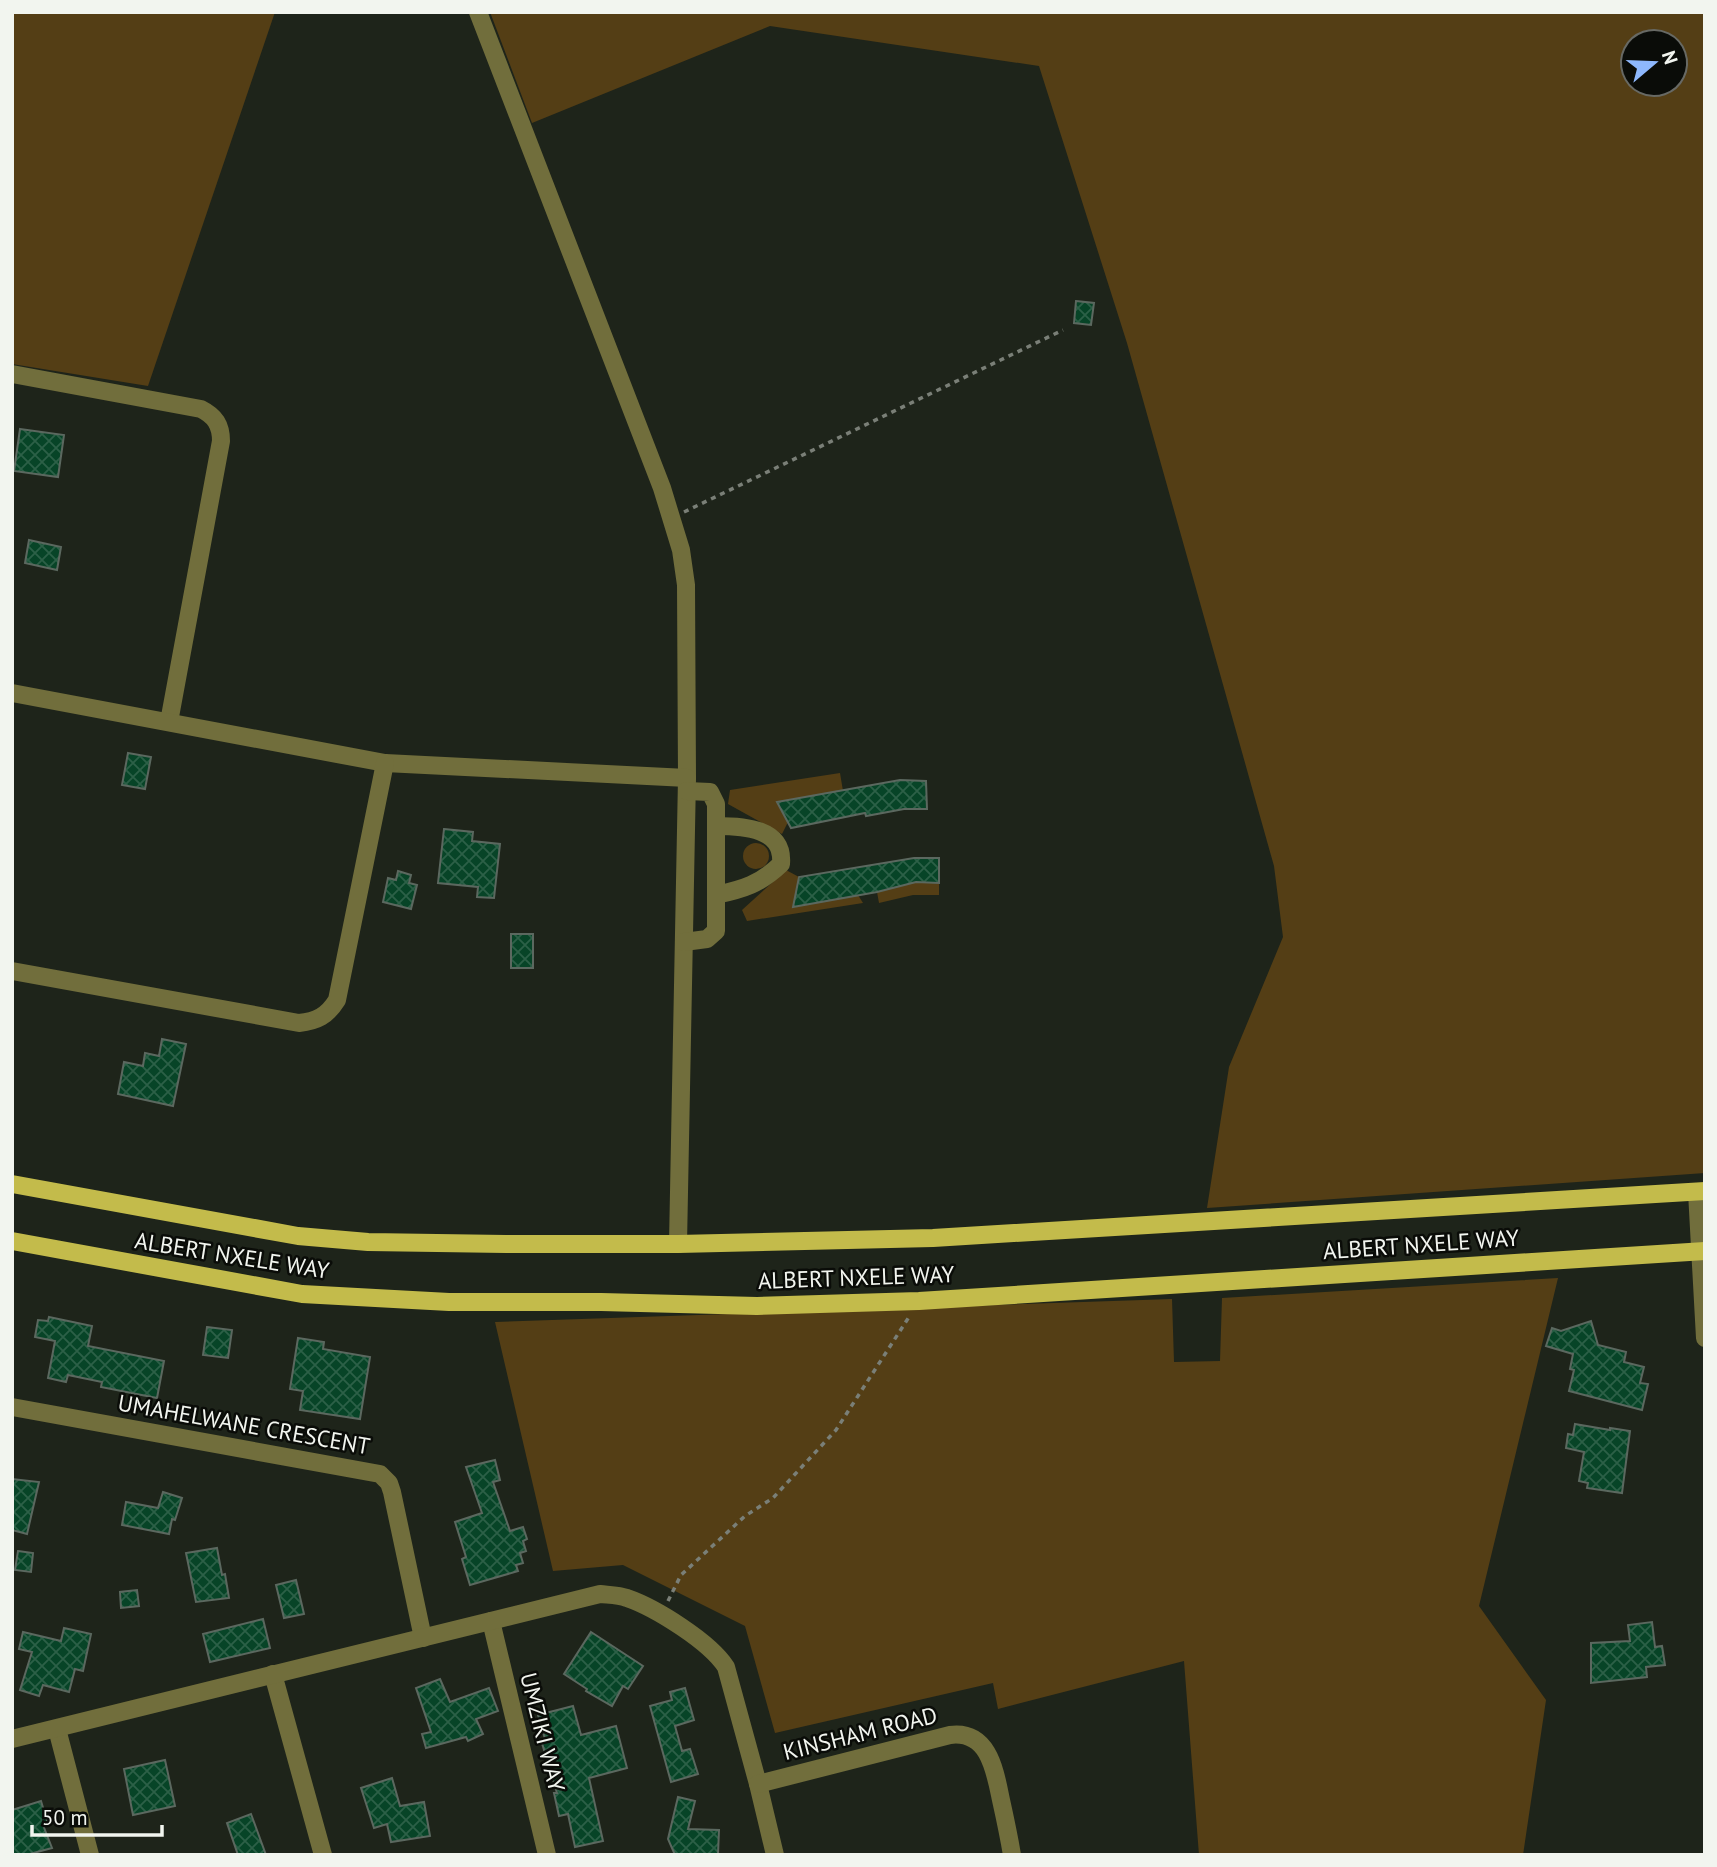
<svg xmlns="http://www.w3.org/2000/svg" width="1717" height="1867" viewBox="0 0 1717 1867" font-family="'PT Sans',sans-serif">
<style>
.grass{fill:#543e15;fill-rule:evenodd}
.building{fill:url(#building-cross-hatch);stroke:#5b685f;stroke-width:2}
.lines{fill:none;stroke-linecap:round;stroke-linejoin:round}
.path{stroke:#7a7f77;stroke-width:3.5;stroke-dasharray:5 5;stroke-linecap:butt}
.minor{stroke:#716e3c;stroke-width:18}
.major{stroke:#c3bb4b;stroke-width:18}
.labels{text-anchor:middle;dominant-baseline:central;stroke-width:5;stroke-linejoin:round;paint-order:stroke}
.street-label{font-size:23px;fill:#f2f5ef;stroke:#0a0c08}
</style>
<defs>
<pattern id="building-cross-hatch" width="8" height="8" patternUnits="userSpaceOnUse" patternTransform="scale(1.75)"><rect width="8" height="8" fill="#074427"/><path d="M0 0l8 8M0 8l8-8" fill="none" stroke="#2c6047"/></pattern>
</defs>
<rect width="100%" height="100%" fill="#1e241a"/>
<g class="grass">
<path d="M12 12H275L148 386 12 364Z"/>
<path d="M490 12H1705V1173L1207 1208 1229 1067 1283 937 1274 866 1127 343 1039 66 770 26 532 123ZM1675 42V84H1633V42Z"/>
<path d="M840 773 843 791 777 802 788 822 782 834 728 804 730 790Z"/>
<circle cx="756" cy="856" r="13"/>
<path d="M786 870 799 877 793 907 858 895 863 903 747 921 742 910Z"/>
<path d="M916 882 939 883V895H913L879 903 877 892Z"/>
<path d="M1558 1278 1479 1606 1546 1700 1523 1855H1199L1184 1661 998 1709 993 1683 775 1733 745 1626 623 1565 553 1571 495 1322 1172 1299 1174 1362 1220 1361 1222 1298Z"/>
</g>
<g class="building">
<path d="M1076 301 1094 303 1091 325 1074 323Z"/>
<path d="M20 429 64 435 58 477 14 471Z"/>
<path d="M29 540 61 547 57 570 25 563Z"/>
<path d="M128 753 151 757 145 789 122 785Z"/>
<path d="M900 780 926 781 927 809H904L866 816 865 813 791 828 777 802Z"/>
<path d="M444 829 473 832 472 841 500 844 494 898 477 897 478 887 438 883Z"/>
<path d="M914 858H939V883L916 882 877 892 793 907 799 877Z"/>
<path d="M398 871 411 875 409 883 417 885 411 909 383 902 388 878 396 880Z"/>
<rect x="511" y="934" width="22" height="34"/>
<path d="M162 1039 186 1044 173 1106 118 1094 124 1062 143 1066 145 1053 159 1056Z"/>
<path d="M49 1317 92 1326 88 1346 164 1361 157 1398 101 1387 102 1382 68 1375 66 1382 48 1378 55 1341 35 1337 38 1320 48 1321Z"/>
<path d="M1591 1321 1598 1345 1626 1352 1624 1362 1644 1367 1640 1383 1648 1384 1642 1410 1569 1391 1574 1370 1570 1369 1573 1354 1546 1346 1552 1328 1561 1331Z"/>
<path d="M207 1327 232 1330 228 1358 203 1355Z"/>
<path d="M298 1338 324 1342 323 1349 370 1357 360 1419 300 1410 303 1391 290 1389Z"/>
<path d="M1575 1424 1610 1430V1428L1630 1431 1622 1493 1587 1488 1588 1483 1579 1481 1584 1452 1566 1448 1568 1434 1573 1435Z"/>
<path d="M495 1460 500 1480 493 1482 510 1531 523 1527 527 1539 523 1541 526 1551 520 1553 523 1563 516 1565 518 1571 470 1585 462 1559 466 1557 455 1522 482 1513 466 1467Z"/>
<path d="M12 1479 39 1482 27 1534 12 1530Z"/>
<path d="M163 1492 182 1498 175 1520 172 1519 169 1534 122 1525 126 1502 158 1508Z"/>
<path d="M217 1548 222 1575 225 1574 229 1598 196 1602 186 1553Z"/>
<path d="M18 1551 33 1553 31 1572 15 1570Z"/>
<path d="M296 1580 304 1614 284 1618 276 1585Z"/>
<path d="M137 1590 139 1606 121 1608 120 1592Z"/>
<path d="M263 1619 270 1648 210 1662 203 1634Z"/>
<path d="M1652 1622 1655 1647 1662 1646 1665 1665 1646 1667 1647 1677 1591 1683V1643L1630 1641 1628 1625Z"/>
<path d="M64 1628 91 1634 83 1671 75 1669 69 1692 43 1685 39 1696 20 1690 32 1652 19 1649 23 1632 61 1641Z"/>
<path d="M591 1632 643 1666 628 1689 623 1686 612 1706 586 1691 587 1689 564 1674Z"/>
<path d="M440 1679 450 1702 489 1688 498 1711 476 1719 483 1734 468 1741 466 1737 426 1748 422 1734 431 1732 416 1688Z"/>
<path d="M685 1688 694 1720 675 1726 682 1751 690 1749 698 1774 671 1782 650 1706 672 1700 670 1692Z"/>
<path d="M573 1706 581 1735 616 1726 627 1768 589 1778 603 1841 575 1847 568 1814 559 1816 554 1793H557L541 1740 545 1739 538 1715Z"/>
<path d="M165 1760 175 1806 133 1815 124 1769Z"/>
<path d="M392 1778 400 1806 424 1802 430 1836 391 1842 387 1824 374 1828 361 1788Z"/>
<path d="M678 1797 695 1801 688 1829 719 1830 718 1854 675 1855 668 1839Z"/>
<path d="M41 1801 48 1824 43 1825 52 1848 26 1855H12V1810Z"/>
<path d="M251 1814 266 1855H238L227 1823Z"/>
</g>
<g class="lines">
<g class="path">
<path d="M684 512 1063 330"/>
<path d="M668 1601 681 1575 745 1516 773 1498 836 1430 909 1317"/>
</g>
<g class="minor">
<path d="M478 12 662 488 681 550 686 585 687 778 678 1244"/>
<path d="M12 374 201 409C215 416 221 425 221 441L169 722"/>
<path d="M12 693 385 763 687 778"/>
<path d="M716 895C744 889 760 884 781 864 784 828 744 826 716 826"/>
<path d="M684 942 707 939 716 931V804L710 792 687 791"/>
<path d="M12 971 299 1023C317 1021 327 1016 337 1000L385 763"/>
<path d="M1697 1192 1705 1338"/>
<path d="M12 1407 380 1474 389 1483 392 1492 423 1638"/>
<path d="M491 1621 547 1855"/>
<path d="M273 1674 323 1855"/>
<path d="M57 1729 90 1855"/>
<path d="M12 1739 600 1594C609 1595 619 1595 627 1598 656 1608 710 1642 726 1667L758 1784 775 1855"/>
<path d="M758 1784 950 1735C989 1730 995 1771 1001 1800 1005 1818 1009 1837 1012 1855"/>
</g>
<g class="major">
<path d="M12 1184 298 1236 368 1242 506 1244H678L933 1238 1705 1191"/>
<path d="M12 1241 302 1294 449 1302H601L757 1306 919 1301 1705 1251"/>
</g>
</g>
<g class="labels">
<g class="street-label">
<text transform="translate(1421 1244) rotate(-4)">ALBERT NXELE WAY</text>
<text transform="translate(232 1255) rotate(9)">ALBERT NXELE WAY</text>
<text transform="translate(856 1277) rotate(-2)">ALBERT NXELE WAY</text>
<text transform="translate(244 1424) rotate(10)">UMAHELWANE CRESCENT</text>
<text transform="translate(543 1732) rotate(76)">UMZIKI WAY</text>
<text transform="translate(860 1733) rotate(-14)">KINSHAM ROAD</text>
</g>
</g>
<rect width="1717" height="1867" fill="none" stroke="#f2f5ef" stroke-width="28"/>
<g transform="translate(1654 63) rotate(71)"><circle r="33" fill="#0a0c08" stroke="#676964" stroke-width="2"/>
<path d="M0-5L12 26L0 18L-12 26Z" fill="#8eb8fd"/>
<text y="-10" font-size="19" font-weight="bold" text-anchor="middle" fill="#f2f5ef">N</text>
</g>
<path d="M32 1825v10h130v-10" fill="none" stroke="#f2f5ef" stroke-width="3.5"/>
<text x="42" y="1825" font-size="21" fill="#f2f5ef" stroke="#0a0c08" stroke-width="5" paint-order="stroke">50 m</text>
</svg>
